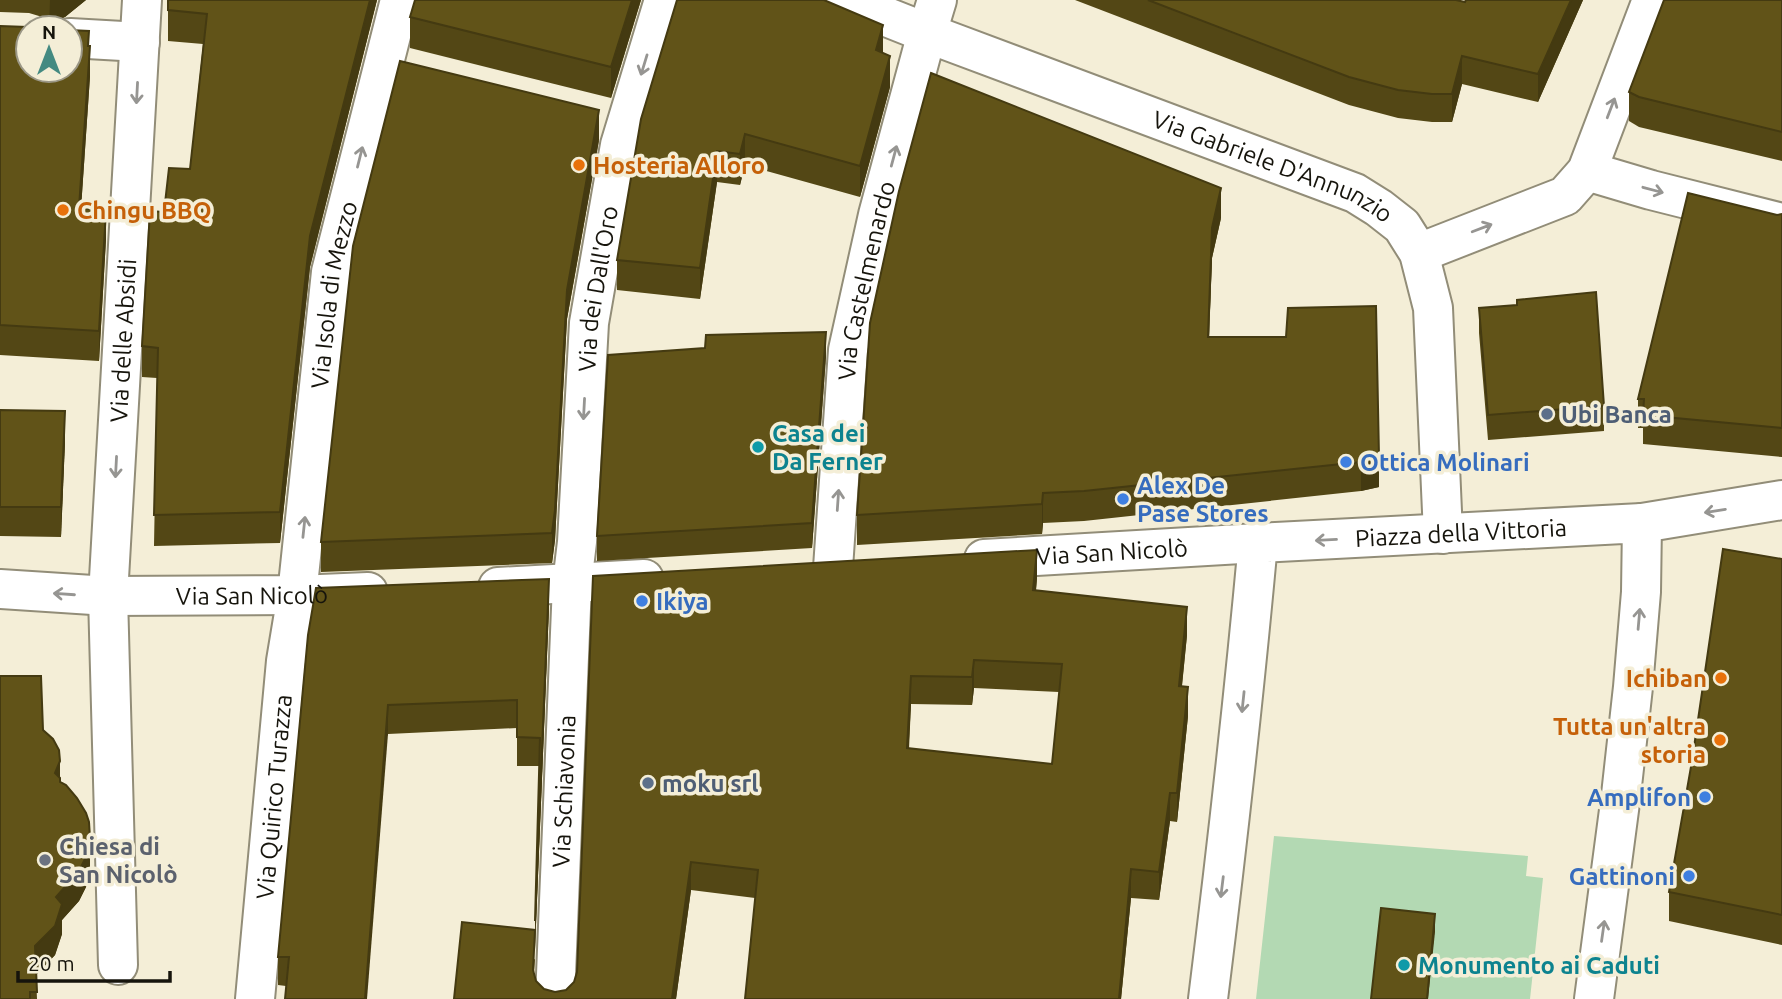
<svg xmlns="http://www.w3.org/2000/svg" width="1782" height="999" viewBox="0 0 1782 999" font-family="Ubuntu,sans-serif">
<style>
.green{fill:#b3d9b3}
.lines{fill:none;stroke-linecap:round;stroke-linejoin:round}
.minor-casing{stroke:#928d78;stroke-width:42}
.minor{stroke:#fff;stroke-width:38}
.wall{fill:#534715;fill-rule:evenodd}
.shaded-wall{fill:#443a11}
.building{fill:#615318;stroke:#443a11;stroke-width:2;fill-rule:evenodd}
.oneway{stroke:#969592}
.food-dot{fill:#e8710a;stroke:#f4eed7;stroke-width:2.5}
.service-dot{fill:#5c6f8a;stroke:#f4eed7;stroke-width:2.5}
.culture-dot{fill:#0f9aa8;stroke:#f4eed7;stroke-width:2.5}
.shop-dot{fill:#3f7fe0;stroke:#f4eed7;stroke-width:2.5}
.worship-dot{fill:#6b7280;stroke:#f4eed7;stroke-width:2.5}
.labels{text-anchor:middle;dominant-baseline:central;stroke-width:7;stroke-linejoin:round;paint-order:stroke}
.food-label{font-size:24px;font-weight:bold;fill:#c56008;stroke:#f4eed7;text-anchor:start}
.street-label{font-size:24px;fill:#16140c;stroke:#f4eed7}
.service-label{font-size:24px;font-weight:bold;fill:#4e5e75;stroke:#f4eed7;text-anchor:start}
.culture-label{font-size:24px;font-weight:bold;fill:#0d838f;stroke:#f4eed7;text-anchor:start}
.shop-label{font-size:24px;font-weight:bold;fill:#366cbe;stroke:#f4eed7;text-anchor:start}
.worship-label{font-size:24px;font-weight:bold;fill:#5b616d;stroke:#f4eed7;text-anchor:start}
</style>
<rect width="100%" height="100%" fill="#f4eed7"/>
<path class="green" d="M1274 836 1528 856 1526 876 1543 878 1530 999H1256Z"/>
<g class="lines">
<g class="minor-casing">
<g id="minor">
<path id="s1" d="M844 0 927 33 1355 193 1379 208 1402 226 1419 253 1433 308 1443 534"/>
<path d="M70 38 140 42"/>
<path d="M1587 171 1651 190 1782 223"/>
<path d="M1419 253 1565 196 1587 171 1652 0"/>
<path d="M1642 523 1782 500"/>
<path id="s2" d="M984 559 1258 543"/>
<path id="s3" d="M833 568 848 350 878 215 927 33 937 0"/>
<path d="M498 587 644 579"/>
<path id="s4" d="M0 589 108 596 297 595 368 592"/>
<path id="s5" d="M118 965 108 596 142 0"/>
<path id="s6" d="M255 999 286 661 297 595 331 272 400 0"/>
<path id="s7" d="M555 999 572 584 577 542 589 323 620 145 664 0"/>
<path id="s8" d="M1208 999C1227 847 1244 695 1258 543L1642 523 1641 592 1633 687 1621 795 1594 999"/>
</g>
</g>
<use href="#minor" class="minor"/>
</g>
<g class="wall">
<path d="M0 0H86L65 17 60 19 55 23 59 27 89 46 90 76 81 208 106 239 99 361 0 355V26L28 27 39 24 43 20 39 16 29 13 0 12Z"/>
<path d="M377 0 310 267 280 543 154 546 157 378 142 377V346L164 212 190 169 203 44 168 41V10Z"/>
<path d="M415 0H641L611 98 410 48V17Z"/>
<path d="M677 0 883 53 890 87 860 197 745 165 740 185 717 182 700 299 617 290V260Z"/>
<path d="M1075 0H1456L1465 2 1583 0 1538 102 1462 84 1452 122H1432L1398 118 1349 105Z"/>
<path d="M1782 0V161L1639 127 1629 121V92Z"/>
<path d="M599 140 567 319 555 540 552 563 321 572V542Z"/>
<path d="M1782 214V457L1643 444V428H1638V399L1777 215Z"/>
<path d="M1221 218 1212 258 1209 337H1286L1379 487 1361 491 1084 521 1043 523 1042 534 857 545V515Z"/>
<path d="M1517 300 1604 406V431L1488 440 1479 333V308L1517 305Z"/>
<path d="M705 348 826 356 812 548 597 561V536Z"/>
<path d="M0 410 65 441 61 537 0 536Z"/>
<path d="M1782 559V945L1669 921V892Z"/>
<path d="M593 576 1037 578 1036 591 1187 635 1182 686 1188 716 1177 822 1170 821 1159 900 1131 898 1121 999H745L755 898 691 890 676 999H454L535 959 534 974 536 981 544 989 555 992 566 990 574 982 577 972ZM974 688 1059 692 1052 764 909 749 911 704 972 705Z"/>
<path d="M549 607 535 949 539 766H517V728L388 734 286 986 278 985V957L308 635Z"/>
<path d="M43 730 90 868 86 887 79 901 62 920V934L55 955 36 975 37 999H0Z"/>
</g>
<g class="shaded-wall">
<path d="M50 0H86L65 17 60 19 49 28Z"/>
<path d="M370 0H377L310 267 280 543V512L310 236Z"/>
<path d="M632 0H641L611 98V67Z"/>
<path d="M1571 0H1583L1538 102V74Z"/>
<path d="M883 25V56L876 50Z"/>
<path d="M90 46V76L79 238V208Z"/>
<path d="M890 56V87L860 197V166Z"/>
<path d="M1462 56V84L1452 122V94Z"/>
<path d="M599 110V140L567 319 555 540 552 563V533L567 290Z"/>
<path d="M745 134V165L740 185V154Z"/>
<path d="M717 151V182L700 299V268Z"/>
<path d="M1221 188V218L1212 258 1208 367 1212 228Z"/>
<path d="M106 210V239L99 361V331Z"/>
<path d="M826 332V356L812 548V523Z"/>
<path d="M65 411V441L61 537V507Z"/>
<path d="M1379 457V487L1361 491V462Z"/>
<path d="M1043 493V523L1042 534V504Z"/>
<path d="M1037 550V578L1033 619V590Z"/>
<path d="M549 579V607L535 949V921Z"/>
<path d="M1187 607V635L1179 714V686Z"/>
<path d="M974 660V688L972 705V677Z"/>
<path d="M911 676V704L907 777V748Z"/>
<path d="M1188 687V716L1177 822V793Z"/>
<path d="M388 705V734L367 999H365Z"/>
<path d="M60 761V790L55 773Z"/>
<path d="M1170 793V821L1159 900V872Z"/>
<path d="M90 838V868L86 887 79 901 62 920V934L55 955 35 976V946L56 897Z"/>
<path d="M691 862V890L676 999H672Z"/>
<path d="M1131 869V898L1121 999H1119Z"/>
<path d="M1435 914V932L1428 999H1427Z"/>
</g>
<g class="building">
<path d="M168 0H370L310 236 280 512 154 515 158 348 142 346 150 211 164 212 169 168 190 169 207 14 168 10Z"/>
<path d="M415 0H632L611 67 410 17Z"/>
<path d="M677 0H824L883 25 876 50 890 56 860 166 745 134 740 154 717 151 700 268 617 260 641 119Z"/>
<path d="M1148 0H1456L1465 2 1466 0H1571L1538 74 1462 56 1452 94H1432L1398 90 1349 77Z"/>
<path d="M1664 0H1782V132L1639 97 1629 92Z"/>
<path d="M47 16H50L59 27 62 28H28V70H70V30L89 31 88 46H90L79 208 106 210 99 331 0 325V26L28 27 39 24Z"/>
<path d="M400 61 599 110 567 290 555 510 552 533 321 542 353 246Z"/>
<path d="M931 73 1221 188 1212 228 1208 337H1286L1288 308 1376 306 1379 457 1361 462 1084 491 1043 493 1042 504 857 515 870 323 899 191Z"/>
<path d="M1688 193 1777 215 1782 214V428L1643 415 1644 399H1638Z"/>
<path d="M1596 292 1604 406 1488 415 1479 308 1517 305V300Z"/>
<path d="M826 332 812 523 597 536 608 355 705 348 706 335Z"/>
<path d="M0 410 65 411 61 507H0Z"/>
<path d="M1723 549 1782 559V915L1669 892 1692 761Z"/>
<path d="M1037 550 1033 590 1187 607 1179 686 1188 687 1177 793H1170L1159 872 1131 869 1119 999H745L758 870 691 862 672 999H454L462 922 535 930 533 970 536 981 544 989 555 992 566 990 574 982 577 972 593 576ZM974 660 1062 664 1052 764 907 748 911 676 972 677Z"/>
<path d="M549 579 535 921 540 738 517 737V700L388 705 365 999H285L289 957H278L308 635 316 588Z"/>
<path d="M0 676H41L43 730 53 739 59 750 60 761 55 773 60 778V782L66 785 77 798 86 813 89 822 90 838 86 857 79 871 56 897 62 904 55 926 35 946 37 992H30V999H0Z"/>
<path d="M1381 908 1435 914 1427 999H1371Z"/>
</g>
<defs><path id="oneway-shaft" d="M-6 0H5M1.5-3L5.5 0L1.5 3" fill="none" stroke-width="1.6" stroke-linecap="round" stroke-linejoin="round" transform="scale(1.75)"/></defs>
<g class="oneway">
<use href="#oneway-shaft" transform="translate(644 65) rotate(107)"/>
<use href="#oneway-shaft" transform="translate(137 93) rotate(93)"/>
<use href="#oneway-shaft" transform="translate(1611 108) rotate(-69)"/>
<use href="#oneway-shaft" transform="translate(894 156) rotate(-75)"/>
<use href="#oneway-shaft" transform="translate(360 157) rotate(-76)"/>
<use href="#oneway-shaft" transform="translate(1653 190) rotate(15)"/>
<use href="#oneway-shaft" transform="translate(1482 228) rotate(-21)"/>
<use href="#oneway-shaft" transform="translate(584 409) rotate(93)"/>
<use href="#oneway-shaft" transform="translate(116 467) rotate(93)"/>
<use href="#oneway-shaft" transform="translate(838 500) rotate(-86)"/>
<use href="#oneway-shaft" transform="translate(1715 511) rotate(171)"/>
<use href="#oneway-shaft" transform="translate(304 527) rotate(-84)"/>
<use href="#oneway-shaft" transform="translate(1326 540) rotate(177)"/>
<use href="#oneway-shaft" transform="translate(64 594) rotate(-176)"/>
<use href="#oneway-shaft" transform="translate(1639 619) rotate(-85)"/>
<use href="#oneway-shaft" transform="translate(1243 702) rotate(96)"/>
<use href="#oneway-shaft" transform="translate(1222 887) rotate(97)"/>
<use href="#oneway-shaft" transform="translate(1603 931) rotate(-82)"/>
</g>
<g class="food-dot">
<circle cx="579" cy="165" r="7"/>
<circle cx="63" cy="210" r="7"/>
<circle cx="1721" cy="678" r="7"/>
<circle cx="1720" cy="740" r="7"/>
</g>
<g class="service-dot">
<circle cx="1547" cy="414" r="7"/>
<circle cx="648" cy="783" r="7"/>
</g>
<g class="culture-dot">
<circle cx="758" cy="447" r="7"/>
<circle cx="1404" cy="965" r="7"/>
</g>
<g class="shop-dot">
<circle cx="1346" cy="462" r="7"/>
<circle cx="1123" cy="499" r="7"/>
<circle cx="642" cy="601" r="7"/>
<circle cx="1705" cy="797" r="7"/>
<circle cx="1689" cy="876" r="7"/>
</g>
<circle class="worship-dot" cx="45" cy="860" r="7"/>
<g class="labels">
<g class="food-label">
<text x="593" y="165">Hosteria Alloro</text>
<text x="77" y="210">Chingu BBQ</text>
<text x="1707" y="678" text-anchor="end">Ichiban</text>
<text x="1706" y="726" text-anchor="end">Tutta un'altra<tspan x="1706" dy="28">storia</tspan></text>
</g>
<g class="street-label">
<text stroke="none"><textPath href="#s1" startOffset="460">Via Gabriele D'Annunzio</textPath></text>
<text stroke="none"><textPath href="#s3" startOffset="290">Via Castelmenardo</textPath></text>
<text stroke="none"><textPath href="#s7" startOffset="712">Via dei Dall'Oro</textPath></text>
<text stroke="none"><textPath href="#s6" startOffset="709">Via Isola di Mezzo</textPath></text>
<text stroke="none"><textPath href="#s5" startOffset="625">Via delle Absidi</textPath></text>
<text stroke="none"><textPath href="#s8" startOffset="662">Piazza della Vittoria</textPath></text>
<text stroke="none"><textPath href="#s2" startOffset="128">Via San Nicolò</textPath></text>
<text stroke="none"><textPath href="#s4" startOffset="252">Via San Nicolò</textPath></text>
<text stroke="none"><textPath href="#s7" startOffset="208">Via Schiavonia</textPath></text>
<text stroke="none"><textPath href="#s6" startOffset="203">Via Quirico Turazza</textPath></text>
</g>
<g class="service-label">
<text x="1561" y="414">Ubi Banca</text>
<text x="662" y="783">moku srl</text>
</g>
<g class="culture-label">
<text x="772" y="433">Casa dei<tspan x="772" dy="28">Da Ferner</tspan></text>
<text x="1418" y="965">Monumento ai Caduti</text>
</g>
<g class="shop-label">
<text x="1360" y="462">Ottica Molinari</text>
<text x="1137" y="485">Alex De<tspan x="1137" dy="28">Pase Stores</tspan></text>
<text x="656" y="601">Ikiya</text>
<text x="1691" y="797" text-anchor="end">Amplifon</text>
<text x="1675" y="876" text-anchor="end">Gattinoni</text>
</g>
<g class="worship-label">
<text x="59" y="846">Chiesa di<tspan x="59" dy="28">San Nicolò</tspan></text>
</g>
</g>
<g transform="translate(49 49)"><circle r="33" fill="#f4eed7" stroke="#9b9786" stroke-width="2"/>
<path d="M0-5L12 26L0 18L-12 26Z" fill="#448a81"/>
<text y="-10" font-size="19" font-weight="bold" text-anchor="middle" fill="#16140c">N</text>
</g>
<path d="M18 971v10h152v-10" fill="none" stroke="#16140c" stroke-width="3.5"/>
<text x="28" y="971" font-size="21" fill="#16140c" stroke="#f4eed7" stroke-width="5" paint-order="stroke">20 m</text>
</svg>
